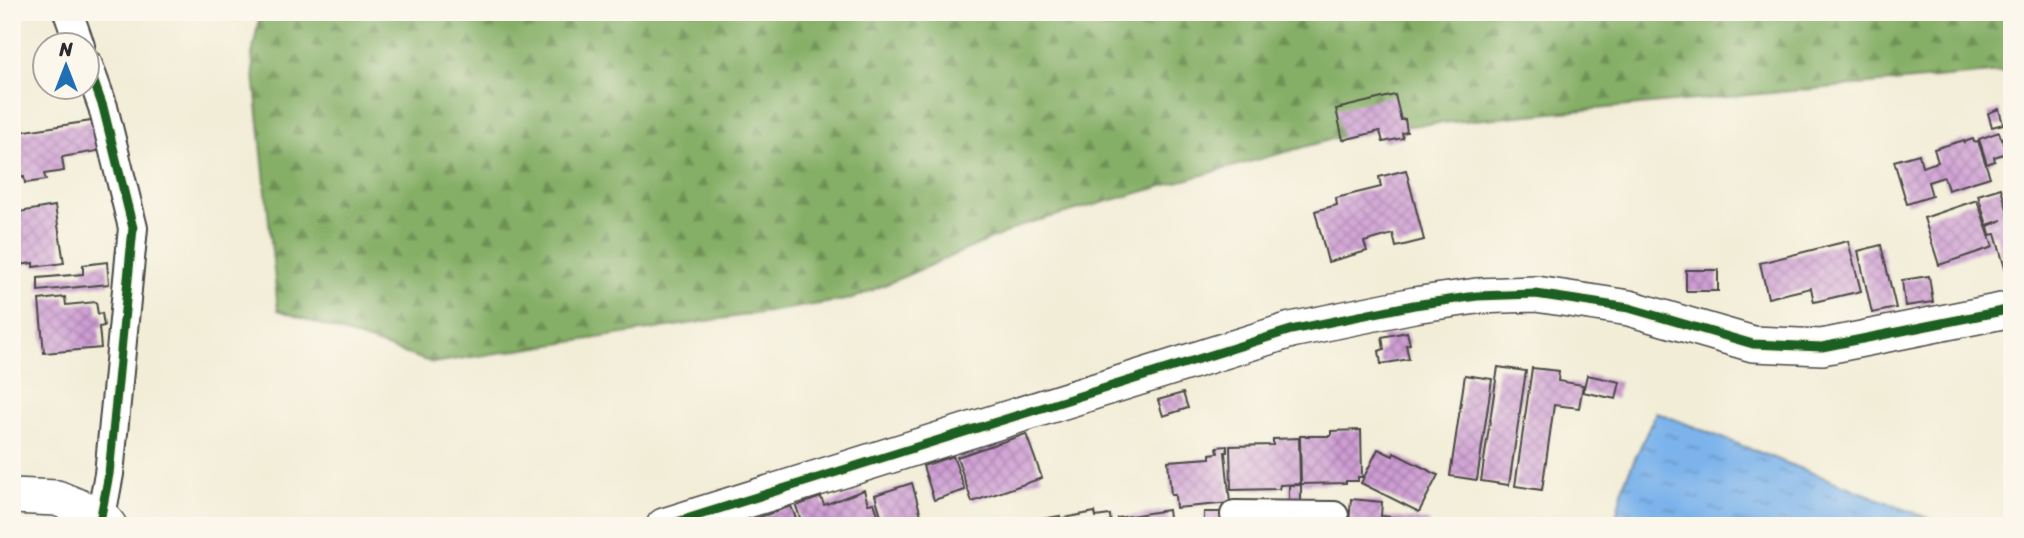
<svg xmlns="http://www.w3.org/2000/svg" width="2024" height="538" viewBox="0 0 2024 538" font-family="Sriracha,sans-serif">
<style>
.forest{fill:url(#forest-firs);stroke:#586d48;stroke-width:2}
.water{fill:url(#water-ripples);stroke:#546f8b;stroke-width:2}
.building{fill:url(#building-cross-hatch)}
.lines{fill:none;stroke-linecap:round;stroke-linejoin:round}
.minor-casing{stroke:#494845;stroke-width:32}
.tertiary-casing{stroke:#494845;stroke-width:38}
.minor{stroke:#fff;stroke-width:28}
.tertiary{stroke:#fff;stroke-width:35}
.cycleway-casing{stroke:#fbf7ec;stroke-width:13}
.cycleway{stroke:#1b5e20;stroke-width:9}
</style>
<defs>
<pattern id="forest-firs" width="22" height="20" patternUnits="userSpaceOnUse" patternTransform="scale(1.75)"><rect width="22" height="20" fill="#85af66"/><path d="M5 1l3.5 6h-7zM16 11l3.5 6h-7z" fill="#6d8f54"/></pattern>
<pattern id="water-ripples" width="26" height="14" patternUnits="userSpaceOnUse" patternTransform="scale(1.75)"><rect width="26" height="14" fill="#7cb3eb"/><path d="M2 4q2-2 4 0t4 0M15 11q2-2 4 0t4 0" fill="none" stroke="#6692bf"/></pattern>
<pattern id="building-cross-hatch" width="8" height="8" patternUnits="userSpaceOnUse" patternTransform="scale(1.75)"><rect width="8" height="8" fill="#cd9cd3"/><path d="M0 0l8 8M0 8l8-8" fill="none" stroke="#a77fab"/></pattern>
</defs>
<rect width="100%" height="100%" fill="#fbf7ec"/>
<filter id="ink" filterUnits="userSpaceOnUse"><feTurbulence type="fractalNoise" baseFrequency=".0143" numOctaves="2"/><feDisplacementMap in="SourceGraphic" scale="14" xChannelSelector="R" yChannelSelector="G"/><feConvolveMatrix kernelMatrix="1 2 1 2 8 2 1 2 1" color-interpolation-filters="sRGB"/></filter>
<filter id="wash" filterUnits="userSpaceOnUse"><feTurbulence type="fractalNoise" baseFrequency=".00686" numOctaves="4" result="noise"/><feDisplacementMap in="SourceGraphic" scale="28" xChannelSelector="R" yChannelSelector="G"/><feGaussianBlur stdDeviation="1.57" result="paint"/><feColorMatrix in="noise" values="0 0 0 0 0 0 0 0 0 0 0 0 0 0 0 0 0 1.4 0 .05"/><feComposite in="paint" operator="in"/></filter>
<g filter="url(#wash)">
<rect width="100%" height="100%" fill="#f2edd7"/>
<path class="forest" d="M260 12H2012V71L1365 130 1026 224 852 299 433 363 278 310 252 55Z"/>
<path class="water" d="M1656 412 1938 522 1941 526H1614L1624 483Z"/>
<g id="blocks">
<g class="building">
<path d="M1395 95 1401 120 1405 119 1407 132 1402 133 1403 138 1383 142 1380 131 1343 140 1336 109Z"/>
<path d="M1999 109 2003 124 1992 127 1988 113Z"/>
<path d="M98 120 103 150 62 157 64 171 44 174 46 180 25 183 24 177 12 179V133Z"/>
<path d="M1999 132 2007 153 1994 157 1995 161 1987 164 1979 139Z"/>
<path d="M1973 139 1974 142 1978 141 1990 177 1948 190 1944 177 1928 182 1932 196 1907 204 1894 161 1919 154 1922 167 1938 162 1934 149 1964 140V142Z"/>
<path d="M1406 170 1424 240 1396 247 1393 234 1364 242 1367 251 1328 262 1315 211 1337 205 1336 198 1381 187 1379 177Z"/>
<path d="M2001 188 2009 216 2012 215V274L2007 275 1995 234 1990 235 1988 226 2002 220 1987 225 1978 195Z"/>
<path d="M1977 200 1993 247 1939 265 1924 218Z"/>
<path d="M55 206 64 263 33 267V263L12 266V226L14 225 13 213Z"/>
<path d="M1848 241 1861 291 1814 302 1811 288 1768 298 1760 263Z"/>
<path d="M1881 245 1896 308 1872 313 1858 251Z"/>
<path d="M107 262 109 284 38 291V278L83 274V265Z"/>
<rect x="1686" y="270" width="32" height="21"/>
<path d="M1929 276 1933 302 1905 306 1902 280Z"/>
<path d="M65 297 66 305 96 302 98 314 102 313 104 326 99 327 101 348 44 353 39 300Z"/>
<path d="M1407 332 1410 344 1406 345 1409 359 1381 364 1379 351 1384 349 1382 337Z"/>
<path d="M1498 367 1526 371 1509 485 1481 481Z"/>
<path d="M1532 368 1559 371 1558 381 1583 385 1579 408 1554 405 1542 490 1515 486Z"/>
<path d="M1465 375 1492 379 1477 480 1450 476Z"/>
<path d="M1587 375 1620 382 1616 399 1583 392Z"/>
<path d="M1183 393 1188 408 1163 416 1158 400Z"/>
<path d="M1361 430 1362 477H1358V481H1346V483L1301 484 1300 436H1331V431Z"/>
<path d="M1026 434 1042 478 972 502 957 457Z"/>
<path d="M1299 438 1300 484 1280 485 1279 489 1231 490 1230 446 1273 445V439Z"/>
<path d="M1227 446V452H1225L1230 503 1176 508 1175 495H1171L1168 461 1210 458V454L1218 453 1217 447Z"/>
<path d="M1378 449 1393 456 1394 453 1438 475 1419 512 1361 483Z"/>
<path d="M953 456 965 490 934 500 923 466Z"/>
<path d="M912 483 924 526H884L875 495Z"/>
<rect x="1289" y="485" width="12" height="18"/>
<path d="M864 490 868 504 874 503 882 526H803L796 506 821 497 824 505Z"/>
<path d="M1351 499 1382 502 1381 516 1430 521 1429 526 1349 524Z"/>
<path d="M791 506 799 526H738V525Z"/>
<path d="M1168 510 1170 526H1118L1117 518Z"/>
<path d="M1095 512 1096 517 1110 515 1111 526H1064L1063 518Z"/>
<rect x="1204" y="512" width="25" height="11"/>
<path d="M1060 516 1062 526H1013V524Z"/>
</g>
</g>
</g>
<g filter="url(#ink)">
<use href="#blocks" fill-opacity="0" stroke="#494845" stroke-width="2"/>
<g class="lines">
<g class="minor-casing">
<g id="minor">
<path d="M68 12 80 46"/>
<path d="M88 65 103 107 133 228 109 474 101 516"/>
<path d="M1235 515 1334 516 1333 526"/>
</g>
</g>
<g class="tertiary-casing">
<g id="tertiary">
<path d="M12 496 57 498 101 516 109 526"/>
<path d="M664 526 1291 330 1414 305 1477 296 1536 294 1629 308 1753 344 1822 347 2012 309"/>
</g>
</g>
<use href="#minor" class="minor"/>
<use href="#tertiary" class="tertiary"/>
<g class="cycleway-casing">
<g id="cycleway">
<path d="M88 65 103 107 133 228 109 474 101 516"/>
<path d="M664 526 1291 330 1414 305 1477 296 1536 294 1629 308 1753 344 1822 347 2012 309"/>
</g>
</g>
<use href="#cycleway" class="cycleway"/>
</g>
</g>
<rect width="2024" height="538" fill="none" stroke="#fbf7ec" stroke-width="42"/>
<g transform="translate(66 66)"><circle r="33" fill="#fbf7ec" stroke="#a8a59f" stroke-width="2"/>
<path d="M0-5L12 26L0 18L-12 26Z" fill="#1f6fb2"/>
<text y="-10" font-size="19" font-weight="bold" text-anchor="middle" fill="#2b2b2b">N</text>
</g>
</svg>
